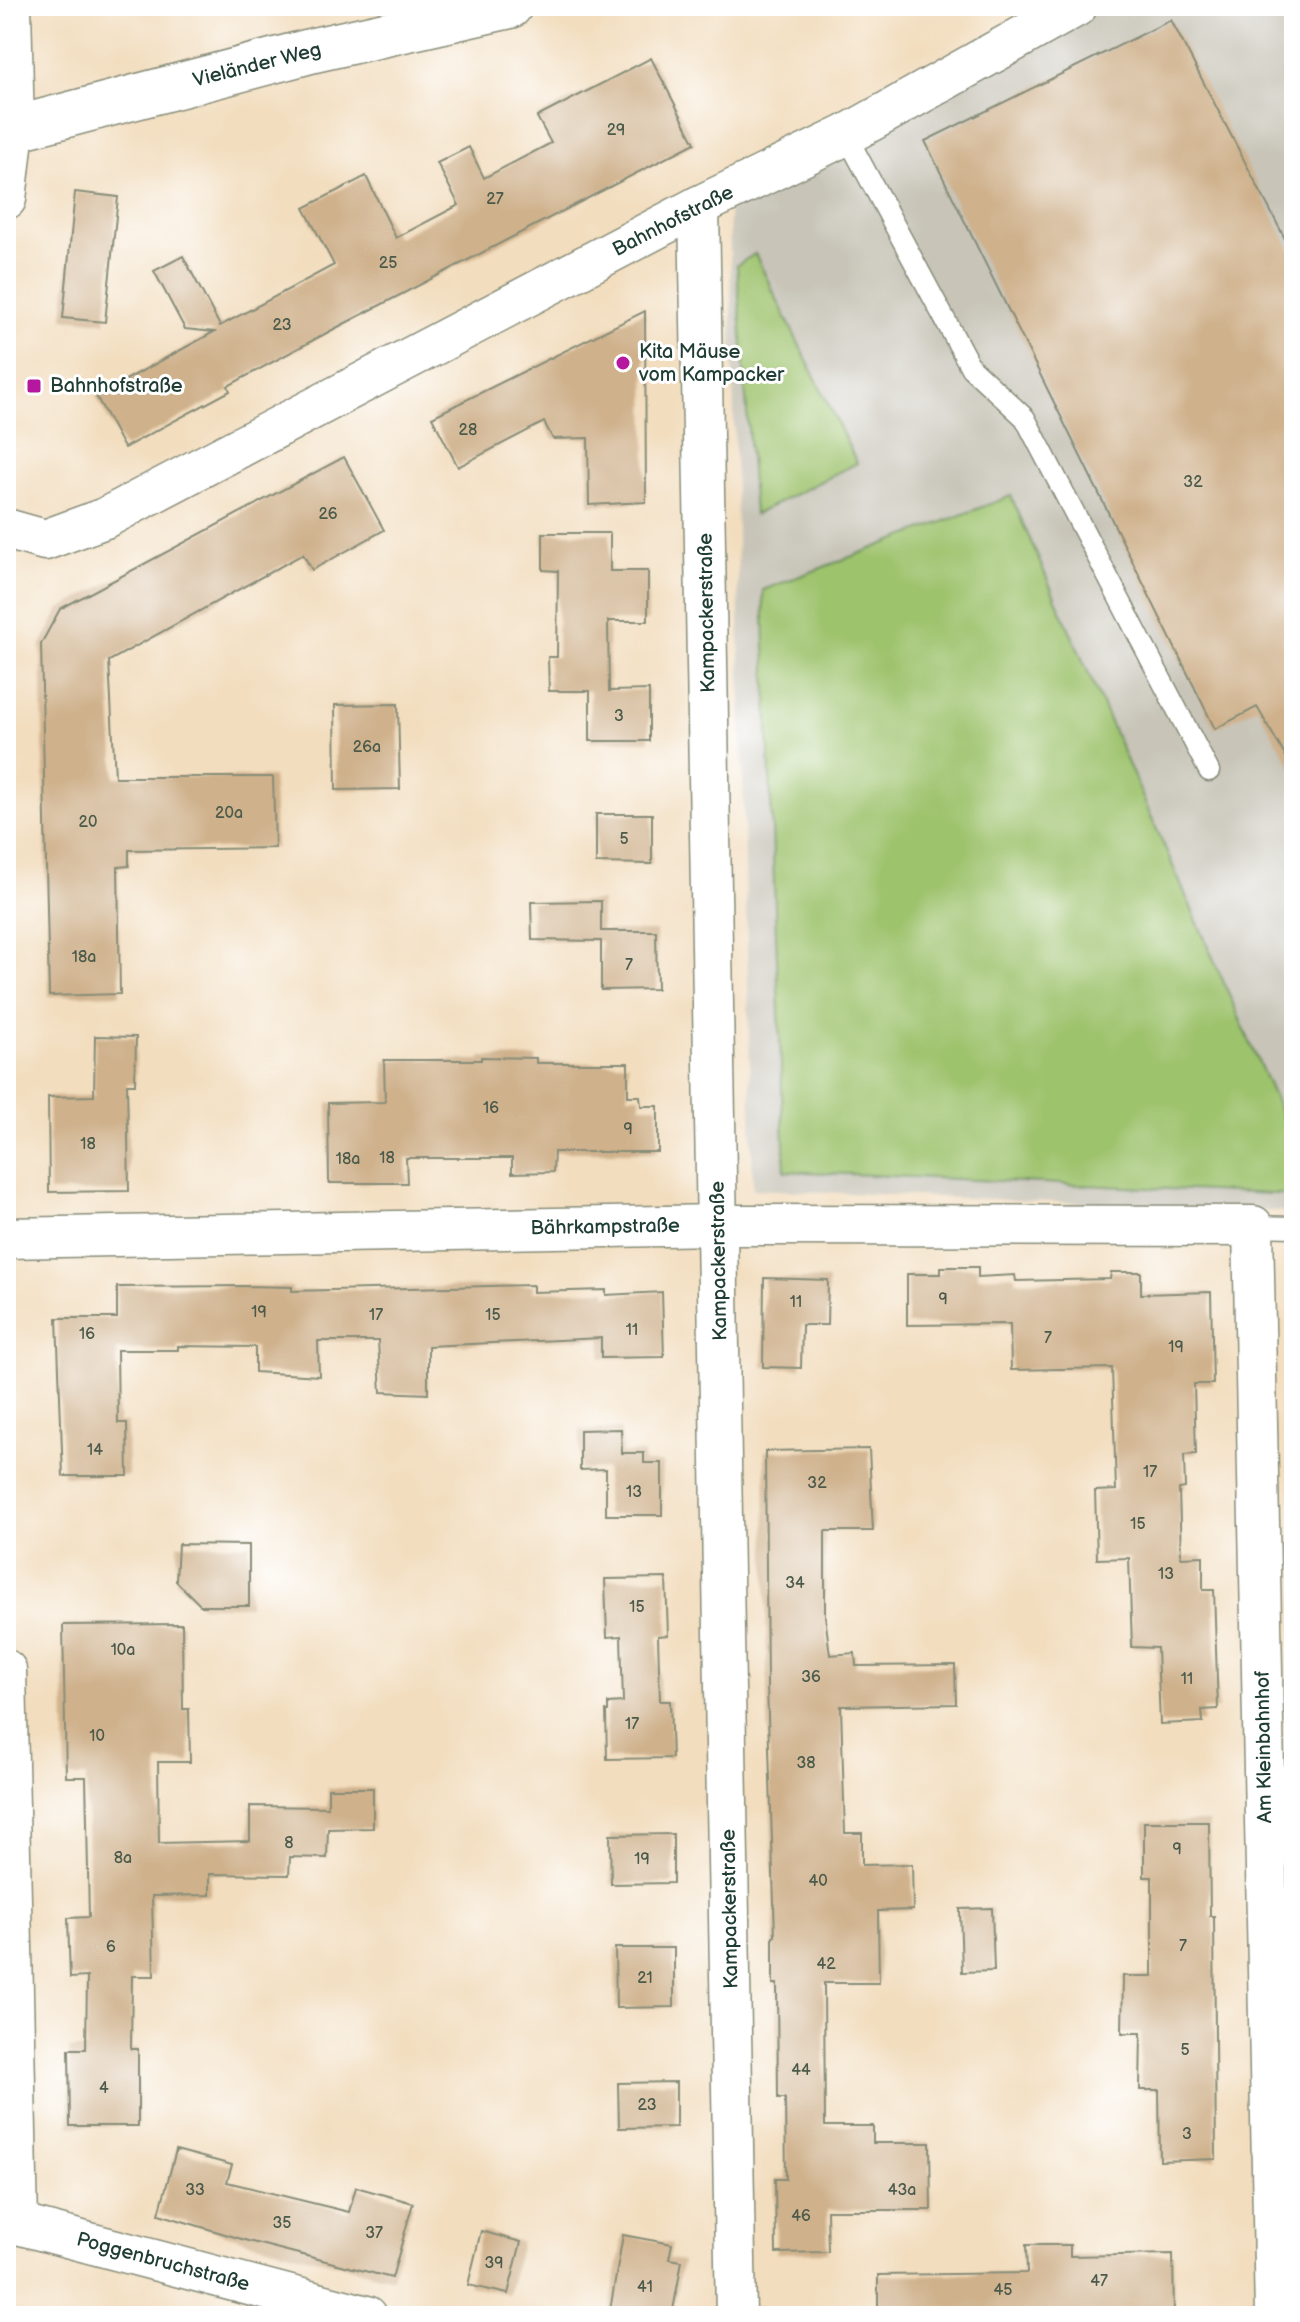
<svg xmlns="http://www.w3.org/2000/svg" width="1300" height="2322" viewBox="0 0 1300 2322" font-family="'Balsamiq Sans',sans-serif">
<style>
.industrial{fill:#c8c4b8}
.green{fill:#9ec36d;stroke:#5e8050;stroke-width:2}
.building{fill:#cfb18b}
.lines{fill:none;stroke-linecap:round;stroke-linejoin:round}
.service-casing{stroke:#888d79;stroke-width:23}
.minor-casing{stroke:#888d79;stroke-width:43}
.tertiary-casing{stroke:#888d79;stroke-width:47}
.service{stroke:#fff;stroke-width:20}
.minor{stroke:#fff;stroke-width:40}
.tertiary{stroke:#fff;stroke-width:44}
.poi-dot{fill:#b5179e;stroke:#fff;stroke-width:3}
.labels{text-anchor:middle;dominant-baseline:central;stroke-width:6;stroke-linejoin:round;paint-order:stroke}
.number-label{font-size:16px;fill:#4b5a4a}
.street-label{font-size:20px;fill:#1f3d34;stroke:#fff}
.poi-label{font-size:20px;fill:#1f3d34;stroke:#fff;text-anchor:start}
</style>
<rect width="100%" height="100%" fill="#fff"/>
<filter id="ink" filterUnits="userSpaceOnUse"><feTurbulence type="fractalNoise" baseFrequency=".0125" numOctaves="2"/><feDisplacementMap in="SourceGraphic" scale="16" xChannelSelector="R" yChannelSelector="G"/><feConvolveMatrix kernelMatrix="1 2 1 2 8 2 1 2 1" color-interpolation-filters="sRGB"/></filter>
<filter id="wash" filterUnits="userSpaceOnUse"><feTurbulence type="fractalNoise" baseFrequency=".006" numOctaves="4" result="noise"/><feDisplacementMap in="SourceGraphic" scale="32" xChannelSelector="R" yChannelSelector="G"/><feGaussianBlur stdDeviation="1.8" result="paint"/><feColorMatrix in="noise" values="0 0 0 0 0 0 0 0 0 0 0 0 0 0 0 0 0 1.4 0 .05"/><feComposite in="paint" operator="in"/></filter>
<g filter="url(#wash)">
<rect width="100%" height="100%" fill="#f2ddbe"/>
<path class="industrial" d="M1094 6H1294V1212L753 1189 729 209Z"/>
<g class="green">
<path d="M755 254 857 463 754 515 737 265Z"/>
<path d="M1011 496 1294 1143V1195L785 1171 763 590Z"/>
</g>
<g id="blocks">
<g class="building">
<path d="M1171 20 1294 256V771L1257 707 1215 729 925 141Z"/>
<path d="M651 58 695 143 334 329 228 386 230 391 124 448 96 396 214 332 185 329 154 271 183 256 220 326 334 265 304 208 366 176 396 238 459 205 437 163 469 147 484 178 551 143 537 117Z"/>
<path d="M75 192 118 197 105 322 63 318Z"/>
<path d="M645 311 646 502 589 505 588 438 553 439 544 422 458 467 432 417Z"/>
<path d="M344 457 384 530 312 570 303 554 109 661 115 777H273L275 848 129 850V866L118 867 120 994 49 996 41 644 60 609Z"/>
<path d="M543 533H610V571H648V621H608L609 691 649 690V741H590V691H549L548 657H557L558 571 543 570Z"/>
<path d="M398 704 400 789 336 790 335 705Z"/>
<path d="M596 814H652V864L596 863Z"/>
<path d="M601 901V931H656L657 989 601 990V941L532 940 531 902Z"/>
<path d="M95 1036 136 1037 135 1084H127L129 1191 49 1192 48 1097 94 1096Z"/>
<path d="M481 1057 536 1058V1063H628V1096H640L641 1106H658V1152H554L553 1172 512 1173V1158H406L407 1183H329L328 1103 385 1102 384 1060H481Z"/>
<path d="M941 1267H978V1277L1015 1275 1016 1281 1110 1279 1111 1272H1141V1294L1211 1292 1213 1384H1194L1196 1454 1184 1455 1185 1488 1179 1489 1181 1557 1203 1556V1590H1214L1218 1709 1202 1710 1203 1722 1160 1724 1157 1648 1132 1647 1129 1558 1097 1559 1095 1491 1116 1490 1112 1368 1011 1370 1010 1324 907 1325V1274H941Z"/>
<path d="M764 1278 828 1280 827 1325H802L801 1368 763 1367Z"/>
<path d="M533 1285V1292L606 1290V1295L662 1292 664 1357 601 1358V1338L428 1346V1394L381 1392 378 1341H318L319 1376 255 1372V1347L178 1346V1350H117L118 1423H127L128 1476H63L57 1318H117V1287L242 1286 292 1287V1291Z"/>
<path d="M621 1429 622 1453H644V1463H662V1515H606V1469L580 1470V1430Z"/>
<path d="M869 1449 873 1531H825V1616L830 1655 855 1653 856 1666 955 1665 956 1704 841 1706 845 1833H862V1865L912 1864 913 1910 878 1911 879 1983H824L825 2126H873V2143H930L931 2210H827L828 2252 776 2253 775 2179H786L785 2098H778L777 1984H773V1936H775L767 1685 765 1451Z"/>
<path d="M178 1544 249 1545V1606H201L176 1581Z"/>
<path d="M666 1578 668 1635 658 1636 660 1701H670L672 1758 607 1759 606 1711H608V1703L623 1702 621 1636 607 1637 605 1579Z"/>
<path d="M182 1624 183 1709H189L190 1762H158L159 1843 250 1841V1806L328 1807V1788H373V1828L328 1829 327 1858 290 1857 289 1875 210 1874V1895L152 1896 154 1976H132L131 2049H138V2126H70L69 2049H86L87 1977 70 1978 68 1918 89 1917 86 1777H66L63 1625Z"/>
<path d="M1144 1822H1209L1210 1916H1214L1216 2159 1160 2161 1159 2090H1140L1141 2033H1122L1123 1976H1152V1877H1144Z"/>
<path d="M673 1834V1883L611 1884 610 1835Z"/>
<path d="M992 1908 994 1971 962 1972 960 1909Z"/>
<path d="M615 1948H674V2007L616 2008Z"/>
<path d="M676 2082V2127L619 2128 618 2083Z"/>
<path d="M176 2150 232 2165 227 2182 349 2212 356 2187 413 2203 392 2278 248 2241 159 2214Z"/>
<path d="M481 2231 521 2242 508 2294 468 2285Z"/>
<path d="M623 2235 672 2244 669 2259 682 2261 672 2316H609Z"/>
<path d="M1026 2245H1070V2256L1173 2254 1174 2316H878V2275L1027 2273Z"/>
</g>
</g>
</g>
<g filter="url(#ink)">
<use href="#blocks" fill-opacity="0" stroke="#888d79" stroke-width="2"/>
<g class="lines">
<g class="service-casing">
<g id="service">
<path d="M846 135 971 368 1025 418 1209 771"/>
<path d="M1253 1226 1294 1227"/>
</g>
</g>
<g class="minor-casing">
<g id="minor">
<path d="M6 199 14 129 11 6"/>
<path d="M699 206 736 2316"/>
<path d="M6 529 45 540 105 518 699 206 846 135 1077 6"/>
<path d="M6 1238 718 1225 1253 1226 1275 2316"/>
<path d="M6 1670 18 2224"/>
<path d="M6 2221 367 2316"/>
</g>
</g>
<g class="tertiary-casing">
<path id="tertiary" d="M6 131 314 50 510 6"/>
</g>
<use href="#service" class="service"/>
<use href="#minor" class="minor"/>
<use href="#tertiary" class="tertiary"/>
</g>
</g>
<g class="poi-dot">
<circle cx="623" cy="363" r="8"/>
<rect x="26" y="378" width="16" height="16" rx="4"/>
</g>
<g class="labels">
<g class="number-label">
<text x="616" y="130">29</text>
<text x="495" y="199">27</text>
<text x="388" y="263">25</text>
<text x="282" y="325">23</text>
<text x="468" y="430">28</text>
<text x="1193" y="482">32</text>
<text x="328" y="514">26</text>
<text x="619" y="716">3</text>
<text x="367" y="747">26a</text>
<text x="229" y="813">20a</text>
<text x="88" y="822">20</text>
<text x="624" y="839">5</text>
<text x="84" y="957">18a</text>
<text x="629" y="965">7</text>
<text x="491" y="1108">16</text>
<text x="628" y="1129">9</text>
<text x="88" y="1144">18</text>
<text x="387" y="1158">18</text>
<text x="348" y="1159">18a</text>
<text x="943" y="1299">9</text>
<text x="796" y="1302">11</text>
<text x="259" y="1312">19</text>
<text x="376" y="1315">17</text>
<text x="493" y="1315">15</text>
<text x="632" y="1330">11</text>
<text x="87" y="1334">16</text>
<text x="1048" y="1338">7</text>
<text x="1176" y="1347">19</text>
<text x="95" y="1450">14</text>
<text x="1150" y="1472">17</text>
<text x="817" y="1483">32</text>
<text x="634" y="1492">13</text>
<text x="1138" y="1524">15</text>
<text x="1166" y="1574">13</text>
<text x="795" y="1583">34</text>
<text x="637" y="1607">15</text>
<text x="123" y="1650">10a</text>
<text x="811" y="1677">36</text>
<text x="1187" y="1679">11</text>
<text x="632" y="1724">17</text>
<text x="97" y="1736">10</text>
<text x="806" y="1763">38</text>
<text x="289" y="1843">8</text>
<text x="1177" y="1849">9</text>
<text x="123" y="1858">8a</text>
<text x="642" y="1859">19</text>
<text x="818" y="1881">40</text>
<text x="1183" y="1946">7</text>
<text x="111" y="1947">6</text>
<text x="826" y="1964">42</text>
<text x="645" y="1978">21</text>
<text x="1185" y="2050">5</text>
<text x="801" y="2070">44</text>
<text x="104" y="2088">4</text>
<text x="647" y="2105">23</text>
<text x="1187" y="2134">3</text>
<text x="195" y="2190">33</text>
<text x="902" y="2190">43a</text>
<text x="801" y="2216">46</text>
<text x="282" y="2223">35</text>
<text x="374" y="2233">37</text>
<text x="494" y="2263">39</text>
<text x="1099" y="2281">47</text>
<text x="645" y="2287">41</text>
<text x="1003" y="2290">45</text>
</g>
<g class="street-label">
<text transform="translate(257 65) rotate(-14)">Vieländer Weg</text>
<text transform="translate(673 221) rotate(-27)">Bahnhofstraße</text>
<text transform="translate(707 613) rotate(-91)">Kampackerstraße</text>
<text transform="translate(605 1227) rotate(-1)">Bährkampstraße</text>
<text transform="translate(719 1261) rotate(-91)">Kampackerstraße</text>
<text transform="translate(1264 1747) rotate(-91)">Am Kleinbahnhof</text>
<text transform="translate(730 1909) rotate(-91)">Kampackerstraße</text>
<text transform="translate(163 2262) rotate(15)">Poggenbruchstraße</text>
</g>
<g class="poi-label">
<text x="639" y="352">Kita Mäuse<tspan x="639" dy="23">vom Kampacker</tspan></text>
<text x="50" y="386">Bahnhofstraße</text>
</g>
</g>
<rect width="1300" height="2322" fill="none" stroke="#fff" stroke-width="32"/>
</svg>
